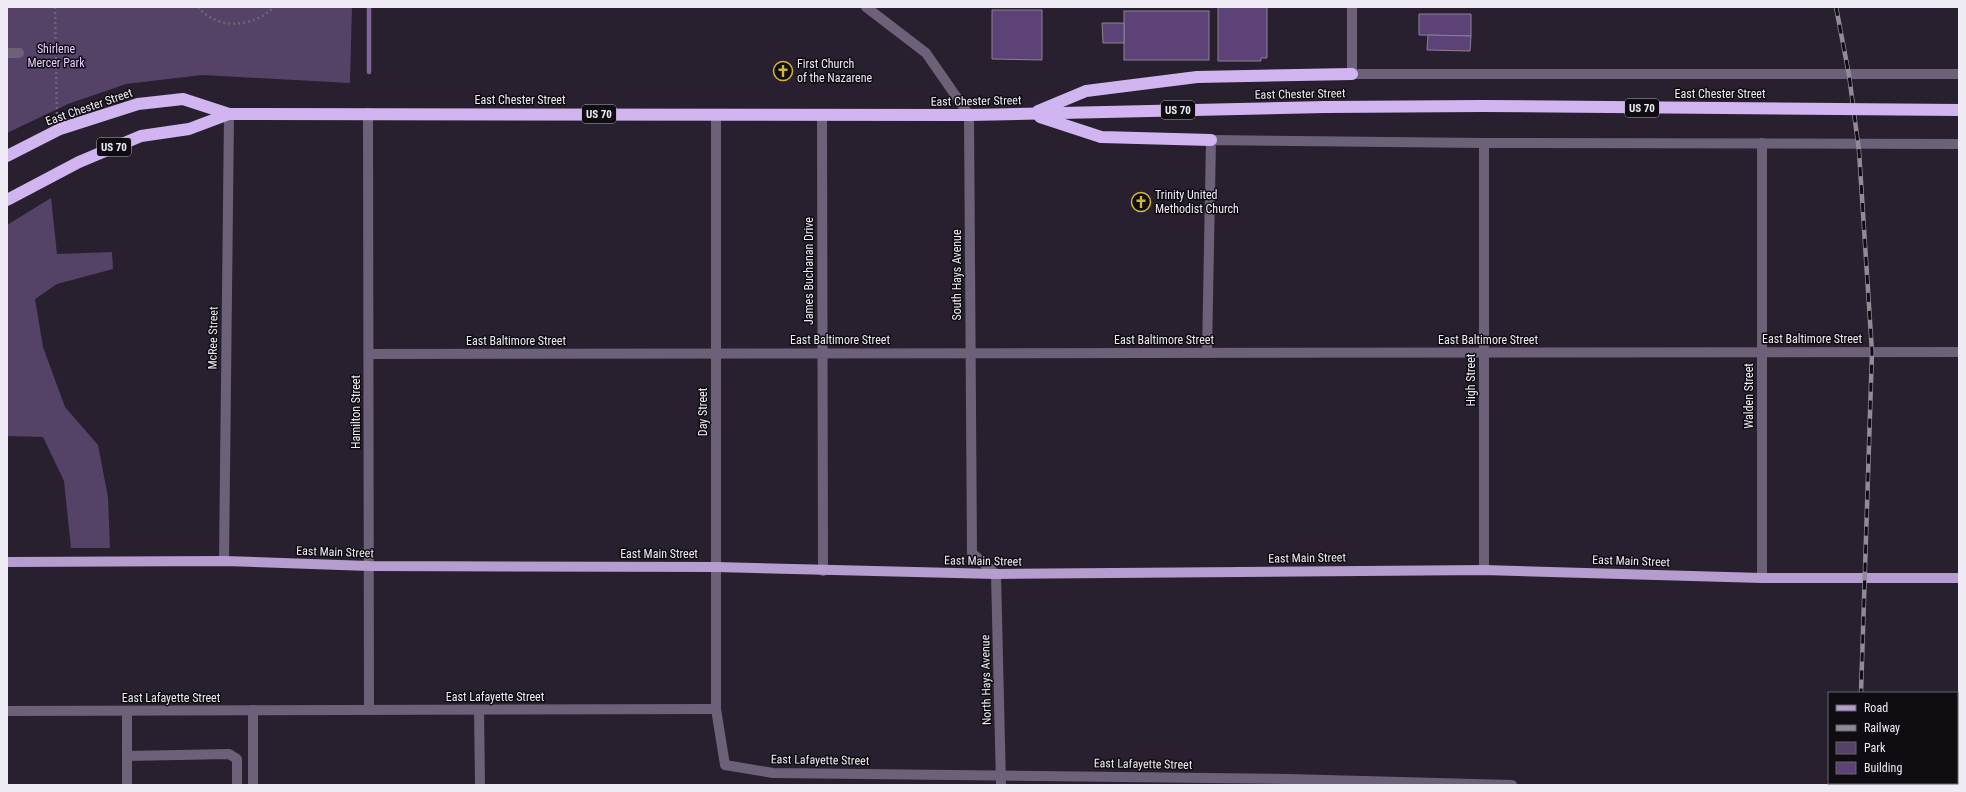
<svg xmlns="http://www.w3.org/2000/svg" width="1966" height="792" viewBox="0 0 1966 792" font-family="'Roboto Condensed',sans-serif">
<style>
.green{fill:#544267}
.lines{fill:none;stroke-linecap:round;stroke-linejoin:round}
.stream{stroke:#80659c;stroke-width:4.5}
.building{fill:#5c4276;stroke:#8a8294}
.path{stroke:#6d6774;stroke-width:2.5;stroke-dasharray:2 3;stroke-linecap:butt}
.minor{stroke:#6c6179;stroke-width:10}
.major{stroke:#b59dcf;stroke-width:10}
.highway{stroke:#d1b5f1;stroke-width:12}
.rail-casing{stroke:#918b98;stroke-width:4.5}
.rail{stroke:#0f0c12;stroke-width:3;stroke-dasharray:9;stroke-linecap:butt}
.highway-bridge{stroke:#d1b5f1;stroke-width:12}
.labels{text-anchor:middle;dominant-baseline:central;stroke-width:3;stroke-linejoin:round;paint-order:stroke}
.shield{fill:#0f0c12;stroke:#aca8b1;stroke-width:1}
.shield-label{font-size:11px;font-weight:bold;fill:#efebf5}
.park-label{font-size:12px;fill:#e4cdfe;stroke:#0f0c12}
.poi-label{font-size:12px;fill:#efebf5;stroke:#0f0c12;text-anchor:start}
.street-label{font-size:12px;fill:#efebf5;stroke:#0f0c12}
</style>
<rect width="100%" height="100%" fill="#28202f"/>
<g class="green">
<path d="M7 7H352L350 83 202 75 126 84 68 104 7 133Z"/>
<path d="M51 198 57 254 112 252 113 269 57 284 35 299 43 347 65 407 98 445 108 497 110 548H71L64 481 43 437 7 436V225Z"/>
</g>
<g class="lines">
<path class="stream" d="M369 7V72"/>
</g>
<g class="building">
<path d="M1218 7H1267V58H1261V61H1218Z"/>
<path d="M992 10H1042V60L992 59Z"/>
<rect x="1124" y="11" width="85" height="49"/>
<path d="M1419 14H1471V36L1419 35Z"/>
<path d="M1102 23H1124V43H1103Z"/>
<path d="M1428 35 1471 36 1470 51 1427 50Z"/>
</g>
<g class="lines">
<g class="path">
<path d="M55 7 57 116"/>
<path d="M198 7C218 31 254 27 274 7"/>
</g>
<g class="minor">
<path d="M866 7 926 53 969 115 972 553 996 574 1001 785"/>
<path d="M1352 7V74H1959"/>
<path d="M7 53H19"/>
<path d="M368 113 369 710"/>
<path d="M716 114V709L725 765 773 773 1289 779 1512 785"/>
<path d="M822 116 823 571"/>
<path d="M1484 143V570"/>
<path d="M1762 143V578"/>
<path d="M1207 353 1211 140 1484 143 1959 144"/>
<path d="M369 354 1959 352"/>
<path d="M224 561 229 114"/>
<path d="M479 710 480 785"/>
<path d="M7 711 716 709"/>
<path d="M127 711V785"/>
<path d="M127 756 229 754 237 759V785"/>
<path d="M253 785V710"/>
</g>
<path class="major" d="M7 562 224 561 369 566 716 567 996 574 1484 570 1762 578H1959"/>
<g class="highway">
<path d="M1038 111 1086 91 1197 77 1352 74"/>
<path d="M1040 117 1101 137 1211 140"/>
<path d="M7 156 60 129 138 104 183 99 229 114 969 115 1325 107"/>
<path d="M7 200 79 162 141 136 189 129 229 114"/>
</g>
<g class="rail-casing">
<g id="rail">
<path d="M1836 7 1849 75 1859 151 1872 352 1861 693"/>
<path d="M1858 785V783"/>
</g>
</g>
<use href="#rail" class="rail"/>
<path class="highway-bridge" d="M1325 107 1483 106 1959 110"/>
</g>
<defs>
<g id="church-ring" transform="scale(1)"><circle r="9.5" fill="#0f0c12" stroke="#d3b635" stroke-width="1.5"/><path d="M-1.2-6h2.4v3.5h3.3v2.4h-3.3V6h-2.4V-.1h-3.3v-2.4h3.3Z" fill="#d3b635"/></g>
</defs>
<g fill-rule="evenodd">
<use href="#church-ring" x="783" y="71"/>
<use href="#church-ring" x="1141" y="202"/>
</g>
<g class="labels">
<g class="shield">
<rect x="1625" y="99" width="34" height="18" rx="3"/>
<rect x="1161" y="101" width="34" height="18" rx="3"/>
<rect x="582" y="105" width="34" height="18" rx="3"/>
<rect x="97" y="138" width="34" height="18" rx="3"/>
</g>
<g class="shield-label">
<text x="1642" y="108">US 70</text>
<text x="1178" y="110">US 70</text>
<text x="599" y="114">US 70</text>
<text x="114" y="147">US 70</text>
</g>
<g class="park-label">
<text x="56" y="49">Shirlene<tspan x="56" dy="14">Mercer Park</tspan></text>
</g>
<g class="poi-label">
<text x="797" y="64">First Church<tspan x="797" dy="14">of the Nazarene</tspan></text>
<text x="1155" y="195">Trinity United<tspan x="1155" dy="14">Methodist Church</tspan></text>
</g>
<g class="street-label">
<text transform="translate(1300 94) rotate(-1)">East Chester Street</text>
<text x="1720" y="94">East Chester Street</text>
<text x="520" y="100">East Chester Street</text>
<text transform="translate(976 101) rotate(-1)">East Chester Street</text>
<text transform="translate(89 107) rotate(-19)">East Chester Street</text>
<text transform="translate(809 271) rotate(-90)">James Buchanan Drive</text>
<text transform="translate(957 275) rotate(-90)">South Hays Avenue</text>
<text transform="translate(213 338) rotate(-89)">McRee Street</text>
<text x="1812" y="339">East Baltimore Street</text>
<text x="840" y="340">East Baltimore Street</text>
<text x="1164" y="340">East Baltimore Street</text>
<text x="1488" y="340">East Baltimore Street</text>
<text x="516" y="341">East Baltimore Street</text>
<text transform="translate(1471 380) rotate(-90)">High Street</text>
<text transform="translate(1749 396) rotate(-90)">Walden Street</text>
<text transform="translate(356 412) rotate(-90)">Hamilton Street</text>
<text transform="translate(703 412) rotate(-90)">Day Street</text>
<text transform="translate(335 552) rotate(2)">East Main Street</text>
<text x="659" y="554">East Main Street</text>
<text transform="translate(1307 558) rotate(-1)">East Main Street</text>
<text transform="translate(983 561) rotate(1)">East Main Street</text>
<text transform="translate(1631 561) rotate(2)">East Main Street</text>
<text transform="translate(986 680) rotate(-91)">North Hays Avenue</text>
<text x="495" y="697">East Lafayette Street</text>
<text x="171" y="698">East Lafayette Street</text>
<text transform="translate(820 760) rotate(1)">East Lafayette Street</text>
<text transform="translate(1143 764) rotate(1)">East Lafayette Street</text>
</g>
</g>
<rect width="1966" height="792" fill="none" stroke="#efebf5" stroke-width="16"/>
<rect x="1828" y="692" width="130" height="92" fill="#0f0c12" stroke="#69656d"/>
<rect x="1836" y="705" width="20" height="6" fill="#b59dcf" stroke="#69656d"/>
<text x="1864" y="712" font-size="12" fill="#efebf5">Road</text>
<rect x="1836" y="725" width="20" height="6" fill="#918b98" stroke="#69656d"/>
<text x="1864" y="732" font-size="12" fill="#efebf5">Railway</text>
<rect x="1836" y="742" width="20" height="12" fill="#544267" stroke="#69656d"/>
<text x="1864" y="752" font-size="12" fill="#efebf5">Park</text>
<rect x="1836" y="762" width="20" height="12" fill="#5c4276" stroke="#69656d"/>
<text x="1864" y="772" font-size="12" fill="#efebf5">Building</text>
</svg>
